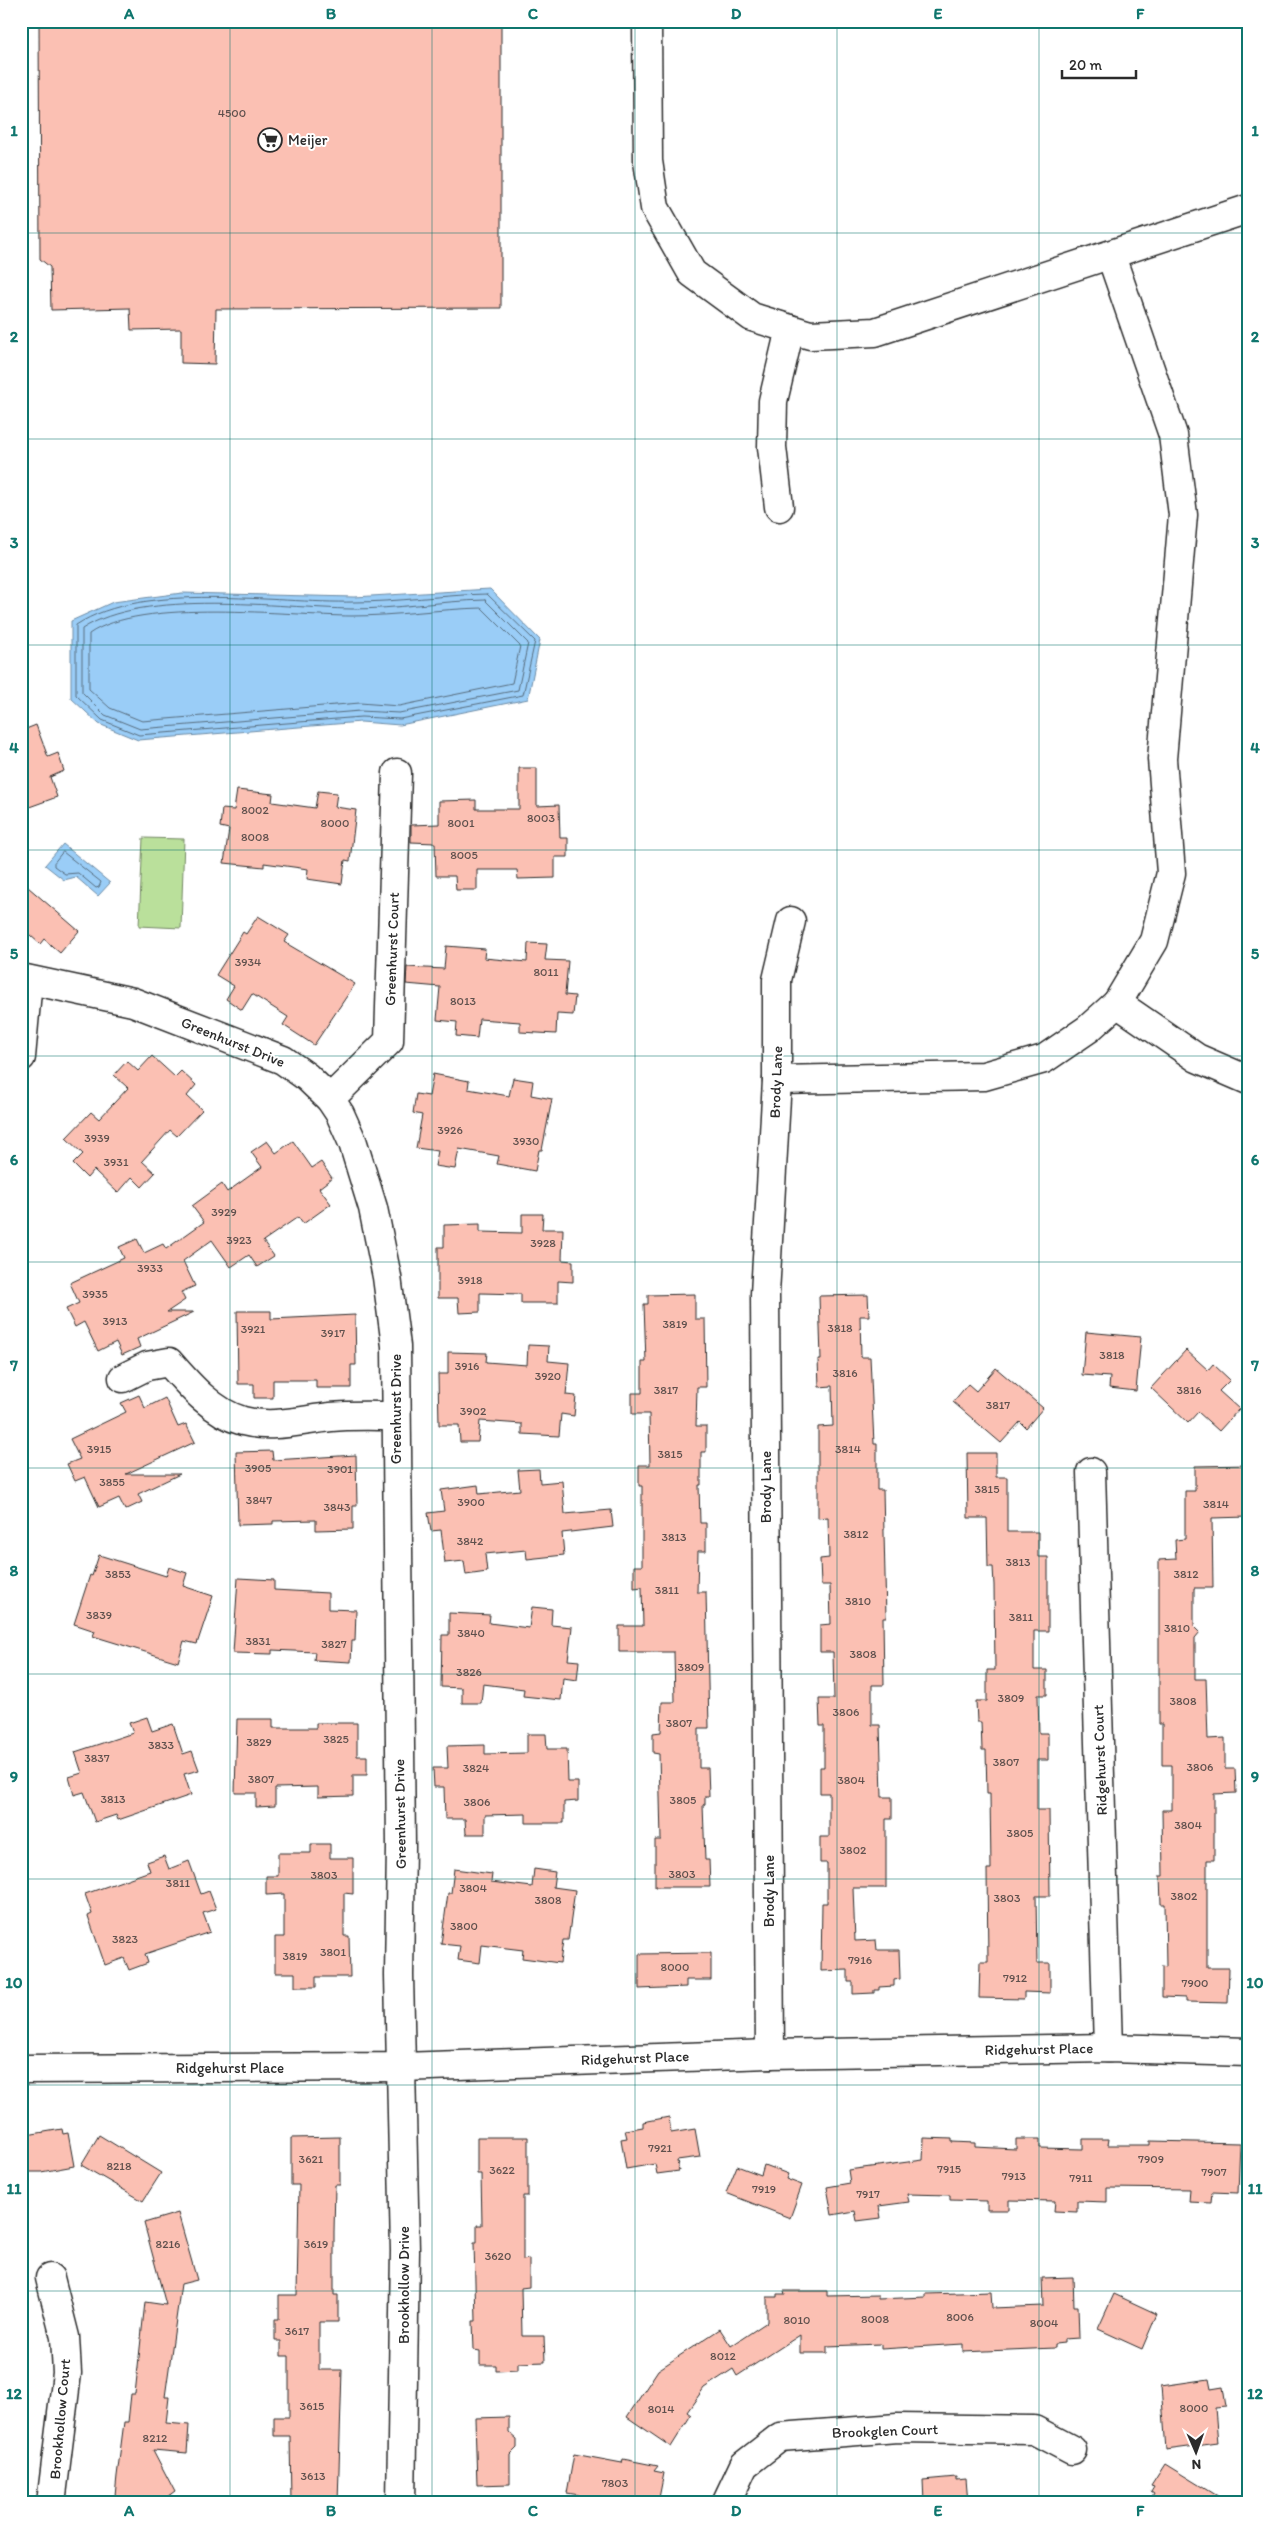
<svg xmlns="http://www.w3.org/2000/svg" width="1269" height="2524" viewBox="0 0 1269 2524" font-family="Itim,sans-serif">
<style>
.green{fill:#bae09b;stroke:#728663}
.water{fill:#9acdf7;stroke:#6e8ca5}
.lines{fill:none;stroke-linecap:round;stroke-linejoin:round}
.shore{stroke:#576c7d;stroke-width:1}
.building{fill:#fbc0b3;stroke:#2b2b2b}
.minor-casing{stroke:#2b2b2b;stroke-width:31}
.minor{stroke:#fff;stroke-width:28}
.grid{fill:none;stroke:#0f766e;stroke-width:1;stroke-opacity:0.55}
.labels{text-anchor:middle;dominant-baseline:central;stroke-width:4;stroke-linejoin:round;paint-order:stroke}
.number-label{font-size:12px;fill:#5f504d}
.poi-label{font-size:15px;fill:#2b2b2b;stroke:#fff;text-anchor:start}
.street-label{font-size:15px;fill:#2b2b2b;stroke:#fff}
.neatline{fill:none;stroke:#0f766e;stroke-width:2}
.grid-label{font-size:16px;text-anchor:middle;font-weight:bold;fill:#0f766e}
</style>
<rect width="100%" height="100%" fill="#fff"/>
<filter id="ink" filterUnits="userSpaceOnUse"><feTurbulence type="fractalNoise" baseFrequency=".02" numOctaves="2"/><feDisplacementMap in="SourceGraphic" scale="10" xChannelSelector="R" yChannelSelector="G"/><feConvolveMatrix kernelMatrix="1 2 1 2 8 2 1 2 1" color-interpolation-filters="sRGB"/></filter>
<g filter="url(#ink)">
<path class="green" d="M143 838 184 839 181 928 139 926Z"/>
<g class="water">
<path d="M490 589 540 640 528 699 400 725 361 722 138 740 99 724 71 698V621L113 602 182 593 354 597Z"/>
<path d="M63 844 110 883 98 896 76 877 64 880 45 865Z"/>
</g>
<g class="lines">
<g class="shore">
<path d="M487 594 535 641 523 695 400 719 361 717 139 735 102 720 76 695V625C145 580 274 604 354 602 398 602 443 595 487 594Z"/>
<path d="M485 600 528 643 518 690 399 713 360 711 140 729 105 715 82 692V629C144 588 279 608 352 609 396 609 441 601 485 600Z"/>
<path d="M482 608 520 646 512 683 399 706 360 703 142 721 110 708 89 689V634C141 597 288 616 352 616 395 616 439 609 482 608Z"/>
<path d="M63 852 101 882 99 887 96 888 78 873 65 874 54 866V863Z"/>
</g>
</g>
<g class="building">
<path d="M39 21H501V308L216 309 215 364 181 363V329L131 330 130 308 51 310 50 267 40 259Z"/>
<path d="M36 725 48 757 58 753 64 771 50 777 57 797 21 810V731Z"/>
<path d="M519 768H537V806L559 805 560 838H568V857H555V878L518 879 517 870H477V890H456L455 876H436L435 843 411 842V825L439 824V801L476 800V809H519Z"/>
<path d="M237 790 273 794 272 802 315 808 318 791 337 793 335 807 356 810 350 861 345 860 342 884 307 879 308 869 264 863V867L224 863 229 829 220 827 222 809 234 810Z"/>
<path d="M21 881 79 931 60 953 44 939 40 944 21 927Z"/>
<path d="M258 916 289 935 284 942 355 984 314 1045 283 1025 288 1017 252 994 242 1010 226 999 234 986 216 975 243 932 246 934Z"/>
<path d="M528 943 547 944 545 960 568 961 565 995 575 996 573 1015 557 1014 556 1034 520 1032V1022L479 1019 477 1038 456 1036 457 1022 437 1020 440 987 406 984 407 967 444 969 446 946 485 949 484 958 527 962Z"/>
<path d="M152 1056 175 1077 181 1071 196 1085 187 1096 202 1110 177 1136 170 1130 142 1161 155 1173 142 1187 132 1177 118 1193 94 1170 87 1178 73 1164 83 1154 66 1138 91 1112 99 1119 128 1088 114 1075 127 1061 138 1071Z"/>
<path d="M433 1074 469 1081 468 1089 509 1096 513 1078 533 1081 531 1095 552 1099 542 1150H539L535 1171 497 1164 499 1156 459 1149 455 1169 435 1166 438 1151 416 1148 422 1115 413 1113 416 1094 429 1096Z"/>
<path d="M267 1141 276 1153 293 1141 312 1168 321 1162 332 1178 319 1188 331 1204 303 1224 298 1217 263 1241 274 1256 257 1267 249 1255 231 1267 212 1240 183 1261 195 1286 181 1292 185 1300 167 1312H194L137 1339 140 1347 122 1355 116 1342 98 1351 84 1322 75 1327 66 1309 79 1303 70 1283 124 1258 119 1247 137 1239 144 1253 163 1244 166 1249 204 1222 192 1206 222 1184 227 1192 262 1167 251 1152Z"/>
<path d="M522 1214H543L542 1229H563L562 1260 573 1261V1282L558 1281V1303H521V1294L480 1293V1312L459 1313 458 1298H438V1247H444V1225L480 1224V1232L522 1233Z"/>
<path d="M695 1294V1319H705L706 1387H697L696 1426H706V1452H701V1485H699L700 1523H706V1551H698L697 1592H706L709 1728H699V1768H708L709 1796H705V1804L703 1805 705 1860H709L710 1887H655V1840H661L659 1754 653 1753V1733L661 1732 662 1702H675L674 1652H619V1626H643L642 1587 634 1588V1566H642V1486H639V1465H650L649 1414H632V1393H642V1362H646L644 1304H648V1295Z"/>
<path d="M868 1295 869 1316H860L861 1357H870L874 1444H877V1490H883L886 1618H883L884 1685H872V1725H880L882 1797H892V1819H886V1888H853L855 1941 876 1940 877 1950H899L900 1979 894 1980V1986L879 1987V1990H874V1993L853 1994V1982H848V1970L821 1971 822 1903H827V1863H820V1837H829V1793H820V1767H824V1726H820L819 1699H834L833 1652H820V1625L831 1624 830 1585H821L820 1559 829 1558 828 1517 818 1518V1427L833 1426 832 1386 819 1387 818 1359H821L819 1296Z"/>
<path d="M237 1311H271V1319L355 1315 356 1365H351V1388H316V1380H273V1398H254V1384H238Z"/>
<path d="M1086 1332 1141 1337 1136 1391 1109 1388 1110 1377 1082 1375Z"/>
<path d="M528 1345 549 1346 548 1361 569 1363 566 1395 576 1396 574 1416 561 1414 559 1436 522 1434V1424L480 1421 478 1442H460L459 1425H439L438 1374H448V1352L487 1353 486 1362 527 1365Z"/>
<path d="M1186 1350 1208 1370 1213 1364 1230 1380 1219 1391 1239 1409 1219 1431 1198 1412 1188 1423 1151 1388Z"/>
<path d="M996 1368 1043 1408 1026 1428 1020 1422 1001 1443 953 1402 968 1384 976 1391Z"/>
<path d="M139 1395 145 1408 165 1398 178 1427 186 1424 195 1442 126 1474H180L138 1494 142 1502 125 1510 119 1498 99 1507 85 1477 75 1481 67 1464 80 1459 70 1439 126 1412 121 1403Z"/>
<path d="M272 1451 273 1460 356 1455 357 1506H353V1529L316 1530V1520L273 1521V1524L238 1525 236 1452Z"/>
<path d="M967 1453H996V1477H1007V1532H1038V1557H1048V1631H1034V1670H1047V1695H1038L1039 1733H1048V1760H1037V1810H1049L1050 1896H1036L1037 1963H1050V1993L1024 1992V1999L979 1998 980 1962H988L987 1869H991L990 1794H987L986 1750H982L981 1722H977L976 1701H987V1670H995L994 1585 993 1567H988L987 1518H968Z"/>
<path d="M1248 1465V1517L1212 1518 1213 1588H1194V1626L1200 1632 1195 1638V1679H1206L1208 1739 1225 1738V1769H1235L1236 1793 1214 1794V1860H1207V1968H1229L1228 2003 1186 2002V1998L1162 1997V1966L1166 1967 1165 1904H1161L1160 1876H1163L1162 1810H1172V1765H1162V1724H1159V1560L1176 1559 1175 1540 1185 1539V1491H1195V1466Z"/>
<path d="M539 1469 540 1483 562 1481 565 1514 611 1510 613 1527 562 1533 564 1555 527 1559 526 1550 485 1554 487 1572 466 1575 464 1561 445 1563 441 1530 431 1531 428 1513 444 1511 441 1490 478 1485 479 1494 520 1490 518 1470Z"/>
<path d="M99 1555 166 1576 169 1567 187 1573 183 1586 213 1596 197 1644 184 1641 178 1662 93 1636 95 1631 74 1624 90 1575 92 1576Z"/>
<path d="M238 1578 274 1580V1590L328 1593V1609L356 1610 355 1641H352L351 1662 314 1660 315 1652 272 1650V1654L233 1653Z"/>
<path d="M532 1607 552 1609 551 1625 572 1627 568 1660 579 1661 577 1680 563 1678 561 1700 523 1696 524 1689 483 1684 481 1703H462V1688L441 1687 442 1635H449V1613L490 1615 489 1623 529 1628Z"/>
<path d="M147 1717 152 1731 173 1724 183 1754 192 1751 199 1770 184 1774 191 1795 118 1820 116 1815 95 1822 84 1792 74 1795 69 1777 82 1773 75 1752 133 1733 129 1723Z"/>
<path d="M237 1719H273V1728H316V1723H357V1756H367V1775H353V1796L318 1797V1787L275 1788V1806L256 1807V1793H235Z"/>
<path d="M527 1734H546L547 1749H567L568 1782H578V1801L564 1802V1823H526V1814L485 1815V1834H466L465 1819H445L444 1787H434L433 1768H448L447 1746 485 1745V1754L527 1753Z"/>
<path d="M311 1844H330V1858H353V1894L344 1893V1936H349L350 1977H316V1987H295V1973H275V1937H284V1894L266 1895V1876H278V1853H311Z"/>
<path d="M164 1856 169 1869 189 1861 201 1894 209 1891 216 1909 203 1913 210 1932 145 1954 148 1963 129 1970 124 1958 105 1965 88 1916 92 1914 85 1894 150 1871 147 1862Z"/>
<path d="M454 1869 492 1874 491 1882 532 1887 534 1869 555 1872 553 1887 575 1890 568 1940H563L560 1963 522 1958 523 1950 482 1945 480 1963 458 1960 460 1946 441 1944 448 1893H451Z"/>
<path d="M711 1953V1980H686V1987L639 1989V1954Z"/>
<path d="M669 2117 671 2133 695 2129 700 2157 677 2160 679 2171 657 2174 655 2164 626 2169 621 2139 627 2138 625 2130 643 2127V2122Z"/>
<path d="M62 2129 63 2134 68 2133 74 2166 41 2172H21V2136Z"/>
<path d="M99 2135 161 2173 143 2201 81 2165Z"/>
<path d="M340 2137V2185H335L334 2232V2295H338V2322H319V2370H342L338 2503H291L290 2436H274V2417H289V2356H281V2341H275V2319H279V2295H297L299 2185H291V2138Z"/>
<path d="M477 2137H528V2196H523V2260L529 2259V2287L521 2288 522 2336H544L545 2362 518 2363V2370L496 2371V2365H480V2351L474 2350 473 2321H476L474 2243H477V2225H482L481 2174H477Z"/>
<path d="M924 2138 952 2139V2142L975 2143V2147L1016 2149V2139H1040V2148L1083 2149V2139H1109L1108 2145H1150V2141L1240 2143 1238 2193 1212 2192 1211 2203 1189 2202 1190 2189 1107 2188V2202L1077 2201V2212L1054 2211 1055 2201 1009 2200V2210H987V2201L950 2200V2195L907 2194 909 2202 879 2206 881 2218 857 2221 855 2211 832 2215 827 2187 850 2183 848 2170 923 2160Z"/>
<path d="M764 2165 788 2174 786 2179 802 2185 790 2218 726 2193 737 2166 761 2175Z"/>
<path d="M178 2213 197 2280 181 2284 165 2397H169L166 2423 189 2425 187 2453 153 2450 175 2492 160 2503H119L120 2497 115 2496 117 2476 124 2422H128L131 2394H135L145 2302 166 2305 144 2223Z"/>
<path d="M1073 2277 1074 2306H1078L1079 2338 1064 2339V2343L1055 2344V2348L963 2352V2344L881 2349V2344L827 2346V2353H800V2335L737 2376 733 2369 704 2388 687 2412 691 2415 671 2447 627 2417 658 2370 720 2329 731 2346 767 2322V2297H777V2294H785L784 2291H827V2296L878 2295V2299L926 2297V2294L991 2292 992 2308 1043 2306 1042 2278Z"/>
<path d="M1114 2294 1157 2314 1142 2349 1098 2329Z"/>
<path d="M1209 2379 1211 2389 1223 2387 1226 2407 1215 2408 1218 2443 1166 2450 1161 2386Z"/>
<path d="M509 2417V2432L517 2439V2448L510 2455V2484L477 2485 475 2418Z"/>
<path d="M574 2454 622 2463 623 2459 658 2466 654 2471 664 2473 658 2503 634 2499 633 2503H591L592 2500 579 2498V2495L567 2493Z"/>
<path d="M1165 2464 1228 2503H1149L1154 2494 1151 2492 1154 2487 1151 2486Z"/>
<path d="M956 2477V2480L966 2479 968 2503H924L923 2480Z"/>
</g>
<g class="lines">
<g class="minor-casing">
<g id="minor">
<path d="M647 21 648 161 655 208 692 273 752 317 810 335 875 332 1248 209"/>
<path d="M1111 256 1173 435 1183 515 1162 759 1171 873 1154 941 1117 1003 1197 1058 1248 1080"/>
<path d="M779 507 772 447 773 401 790 329"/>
<path d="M21 978 133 1002 283 1060 307 1077 330 1099 340 1114 353 1143 373 1208 387 1277 396 1346 401 1847 399 1975 405 2251 401 2503"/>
<path d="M21 1057 28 980"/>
<path d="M777 1080 984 1076 1044 1059 1088 1029 1117 1003"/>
<path d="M330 1099 389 1041 397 773"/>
<path d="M123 1378 147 1366 169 1362C188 1384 213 1413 243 1421 272 1429 302 1420 331 1417 352 1415 375 1416 396 1416"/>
<path d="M1091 1472 1108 2048"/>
<path d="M770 2054 765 1294 777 1080V980L791 921"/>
<path d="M21 2069 402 2067 770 2054 1108 2048 1248 2052"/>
<path d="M50 2278 65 2337 67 2373 51 2503"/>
<path d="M726 2503 744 2465 780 2437 897 2428 1034 2430 1072 2450"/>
</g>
</g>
<use href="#minor" class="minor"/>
</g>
</g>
<path class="grid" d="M230 21V2503M432 21V2503M635 21V2503M837 21V2503M1039 21V2503M21 233H1248M21 439H1248M21 645H1248M21 850H1248M21 1056H1248M21 1262H1248M21 1468H1248M21 1674H1248M21 1879H1248M21 2085H1248M21 2291H1248"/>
<defs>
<g id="supermarket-ring" transform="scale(1.25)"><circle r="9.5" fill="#fff" stroke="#2b2b2b" stroke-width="1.5"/><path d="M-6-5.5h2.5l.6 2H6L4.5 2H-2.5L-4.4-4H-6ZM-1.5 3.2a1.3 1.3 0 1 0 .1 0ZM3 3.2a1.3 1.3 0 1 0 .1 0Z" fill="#2b2b2b"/></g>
</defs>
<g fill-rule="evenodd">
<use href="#supermarket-ring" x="270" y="140"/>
</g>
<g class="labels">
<g class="number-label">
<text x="232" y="113">4500</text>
<text x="255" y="810">8002</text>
<text x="541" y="818">8003</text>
<text x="335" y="823">8000</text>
<text x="461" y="823">8001</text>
<text x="255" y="837">8008</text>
<text x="464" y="855">8005</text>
<text x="248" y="962">3934</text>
<text x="546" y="972">8011</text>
<text x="463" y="1001">8013</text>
<text x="450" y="1130">3926</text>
<text x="97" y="1138">3939</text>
<text x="526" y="1141">3930</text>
<text x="116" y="1162">3931</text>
<text x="224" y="1212">3929</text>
<text x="239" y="1240">3923</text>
<text x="543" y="1243">3928</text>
<text x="150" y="1268">3933</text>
<text x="470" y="1280">3918</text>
<text x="95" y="1294">3935</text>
<text x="115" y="1321">3913</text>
<text x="675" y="1324">3819</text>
<text x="840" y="1328">3818</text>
<text x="253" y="1329">3921</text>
<text x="333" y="1333">3917</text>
<text x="1112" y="1355">3818</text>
<text x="467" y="1366">3916</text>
<text x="845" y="1373">3816</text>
<text x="548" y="1376">3920</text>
<text x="666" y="1390">3817</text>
<text x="1189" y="1390">3816</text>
<text x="998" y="1405">3817</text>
<text x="473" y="1411">3902</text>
<text x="99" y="1449">3915</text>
<text x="848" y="1449">3814</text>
<text x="670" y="1454">3815</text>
<text x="258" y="1468">3905</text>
<text x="340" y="1469">3901</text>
<text x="112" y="1482">3855</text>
<text x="987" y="1489">3815</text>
<text x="259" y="1500">3847</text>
<text x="471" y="1502">3900</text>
<text x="1216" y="1504">3814</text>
<text x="337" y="1507">3843</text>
<text x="856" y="1534">3812</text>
<text x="674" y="1537">3813</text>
<text x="470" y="1541">3842</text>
<text x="1018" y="1562">3813</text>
<text x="118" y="1574">3853</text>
<text x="1186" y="1574">3812</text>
<text x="667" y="1590">3811</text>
<text x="858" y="1601">3810</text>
<text x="99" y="1615">3839</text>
<text x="1021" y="1617">3811</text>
<text x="1177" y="1628">3810</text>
<text x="471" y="1633">3840</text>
<text x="258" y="1641">3831</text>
<text x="334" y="1644">3827</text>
<text x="863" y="1654">3808</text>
<text x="691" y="1667">3809</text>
<text x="469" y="1672">3826</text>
<text x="1011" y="1698">3809</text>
<text x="1183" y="1701">3808</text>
<text x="846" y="1712">3806</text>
<text x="679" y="1723">3807</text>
<text x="336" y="1739">3825</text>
<text x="259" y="1742">3829</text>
<text x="161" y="1745">3833</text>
<text x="97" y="1758">3837</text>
<text x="1006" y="1762">3807</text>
<text x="1200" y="1767">3806</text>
<text x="476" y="1768">3824</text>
<text x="261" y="1779">3807</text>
<text x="851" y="1780">3804</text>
<text x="113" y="1799">3813</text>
<text x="683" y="1800">3805</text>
<text x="477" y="1802">3806</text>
<text x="1188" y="1825">3804</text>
<text x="1020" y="1833">3805</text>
<text x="853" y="1850">3802</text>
<text x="682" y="1874">3803</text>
<text x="324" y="1875">3803</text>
<text x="178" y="1883">3811</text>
<text x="473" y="1888">3804</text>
<text x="1184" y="1896">3802</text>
<text x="1007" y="1898">3803</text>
<text x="548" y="1900">3808</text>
<text x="464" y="1926">3800</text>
<text x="125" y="1939">3823</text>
<text x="333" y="1952">3801</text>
<text x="295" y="1956">3819</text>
<text x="860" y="1960">7916</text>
<text x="675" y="1967">8000</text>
<text x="1015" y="1978">7912</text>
<text x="1195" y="1983">7900</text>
<text x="660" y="2148">7921</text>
<text x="311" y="2159">3621</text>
<text x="1151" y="2159">7909</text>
<text x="119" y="2166">8218</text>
<text x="949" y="2169">7915</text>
<text x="502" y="2170">3622</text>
<text x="1214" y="2172">7907</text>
<text x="1014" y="2176">7913</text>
<text x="1081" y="2178">7911</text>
<text x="764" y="2189">7919</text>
<text x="868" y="2194">7917</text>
<text x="168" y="2244">8216</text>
<text x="316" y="2244">3619</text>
<text x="498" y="2256">3620</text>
<text x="960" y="2317">8006</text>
<text x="875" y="2319">8008</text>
<text x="797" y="2320">8010</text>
<text x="1044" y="2323">8004</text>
<text x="297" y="2331">3617</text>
<text x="723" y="2356">8012</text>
<text x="312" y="2406">3615</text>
<text x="1194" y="2408">8000</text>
<text x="661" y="2409">8014</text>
<text x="155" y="2438">8212</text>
<text x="313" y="2476">3613</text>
<text x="615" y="2483">7803</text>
</g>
<g class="poi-label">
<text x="288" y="140">Meijer</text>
</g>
<g class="street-label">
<text transform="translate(392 949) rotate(-88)">Greenhurst Court</text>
<text transform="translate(233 1042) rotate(22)">Greenhurst Drive</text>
<text transform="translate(776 1082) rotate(-88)">Brody Lane</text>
<text transform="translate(396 1409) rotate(-90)">Greenhurst Drive</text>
<text transform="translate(766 1487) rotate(-90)">Brody Lane</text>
<text transform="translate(1100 1760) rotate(-92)">Ridgehurst Court</text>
<text transform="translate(400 1814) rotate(-91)">Greenhurst Drive</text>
<text transform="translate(769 1891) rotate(-90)">Brody Lane</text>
<text transform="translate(1039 2049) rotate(-1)">Ridgehurst Place</text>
<text transform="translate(635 2058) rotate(-2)">Ridgehurst Place</text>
<text x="230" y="2068">Ridgehurst Place</text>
<text transform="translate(404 2285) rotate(-90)">Brookhollow Drive</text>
<text transform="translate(60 2419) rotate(-85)">Brookhollow Court</text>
<text transform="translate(885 2431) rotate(-2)">Brookglen Court</text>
</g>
</g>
<rect width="1269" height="2524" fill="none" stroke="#fff" stroke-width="55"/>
<g transform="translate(1196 2452) rotate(178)" stroke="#ffffff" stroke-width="4" paint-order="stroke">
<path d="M0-4L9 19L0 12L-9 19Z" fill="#2b2b2b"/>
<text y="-8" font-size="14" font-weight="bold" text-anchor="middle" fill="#2b2b2b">N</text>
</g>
<path d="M1062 70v8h74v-8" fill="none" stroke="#2b2b2b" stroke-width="2.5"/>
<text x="1069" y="70" font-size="15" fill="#2b2b2b" stroke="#ffffff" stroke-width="4" paint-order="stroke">20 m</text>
<rect x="28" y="28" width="1214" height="2468" class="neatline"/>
<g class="grid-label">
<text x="129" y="19">A</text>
<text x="331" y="19">B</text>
<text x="533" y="19">C</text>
<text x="736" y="19">D</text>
<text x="938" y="19">E</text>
<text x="1140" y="19">F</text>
<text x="14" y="136">1</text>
<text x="1255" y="136">1</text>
<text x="14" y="342">2</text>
<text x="1255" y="342">2</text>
<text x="14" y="548">3</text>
<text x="1255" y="548">3</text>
<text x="14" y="753">4</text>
<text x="1255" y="753">4</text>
<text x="14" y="959">5</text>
<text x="1255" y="959">5</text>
<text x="14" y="1165">6</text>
<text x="1255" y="1165">6</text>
<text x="14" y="1371">7</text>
<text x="1255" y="1371">7</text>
<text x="14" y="1576">8</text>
<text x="1255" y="1576">8</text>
<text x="14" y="1782">9</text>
<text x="1255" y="1782">9</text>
<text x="14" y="1988">10</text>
<text x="1255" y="1988">10</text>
<text x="14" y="2194">11</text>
<text x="1255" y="2194">11</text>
<text x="14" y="2399">12</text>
<text x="1255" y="2399">12</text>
<text x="129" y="2516">A</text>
<text x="331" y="2516">B</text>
<text x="533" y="2516">C</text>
<text x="736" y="2516">D</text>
<text x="938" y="2516">E</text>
<text x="1140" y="2516">F</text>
</g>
</svg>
